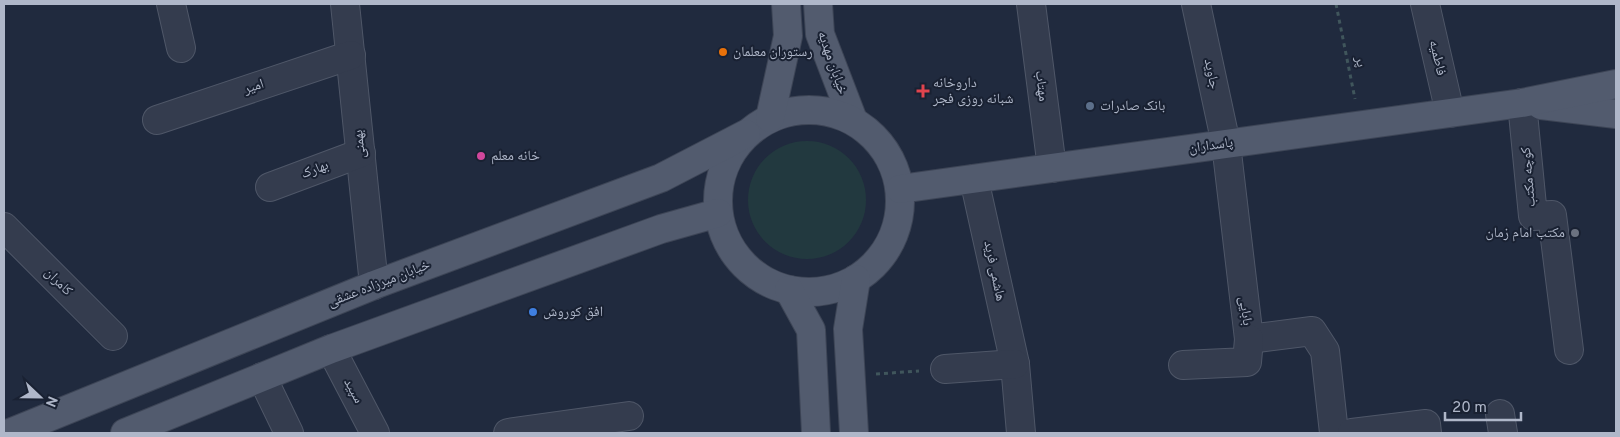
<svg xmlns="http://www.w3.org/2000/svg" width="1620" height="437" viewBox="0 0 1620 437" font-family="Overpass,'Noto Naskh Arabic',sans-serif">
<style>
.green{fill:#22393f}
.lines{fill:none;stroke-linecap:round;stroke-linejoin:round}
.minor-casing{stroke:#4f5768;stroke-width:30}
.major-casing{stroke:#3d4556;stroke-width:30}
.path{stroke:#40565c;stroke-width:3;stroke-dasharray:4 4;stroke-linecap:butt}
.minor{stroke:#343c4e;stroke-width:28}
.major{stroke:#525b6e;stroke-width:28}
.food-dot{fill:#e8710a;stroke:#192132;stroke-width:2}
.health-dot{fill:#e0444e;stroke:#192132;stroke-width:2}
.service-dot{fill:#5c6f8a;stroke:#192132;stroke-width:2}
.hotel-dot{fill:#d1479c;stroke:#192132;stroke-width:2}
.worship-dot{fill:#6b7280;stroke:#192132;stroke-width:2}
.shop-dot{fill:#3f7fe0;stroke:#192132;stroke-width:2}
.labels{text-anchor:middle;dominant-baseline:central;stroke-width:4;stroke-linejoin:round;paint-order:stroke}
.poi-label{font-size:14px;fill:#afb7c9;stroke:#192132;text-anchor:start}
.street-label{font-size:14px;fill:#afb7c9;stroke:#192132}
</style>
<rect width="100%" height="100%" fill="#202a3e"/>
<circle class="green" cx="807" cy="200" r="59"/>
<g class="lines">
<g class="minor-casing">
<g id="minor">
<path d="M171 4 181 48"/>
<path d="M345 4 374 285"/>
<path d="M1031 4 1052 168"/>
<path d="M1196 4 1226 144 1249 339 1312 331 1325 351 1334 433"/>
<path d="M1425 4 1450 113"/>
<path d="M1522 103 1533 216 1552 215 1569 350"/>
<path d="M157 120 351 55"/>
<path d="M974 179 1015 364 1021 433"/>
<path d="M270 187 361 153"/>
<path d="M4 227 113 336"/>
<path d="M331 349 375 433"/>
<path d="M1183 365 1247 362 1249 339"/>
<path d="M945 369 1015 364"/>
<path d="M262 377 289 433"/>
<path d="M1500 414 1503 433"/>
<path d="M508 433 629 416"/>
<path d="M1352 433 1426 424 1427 433"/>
</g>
</g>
<g class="major-casing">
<g id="major">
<path d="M818 4 820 34 853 120"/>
<path d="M1541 105 1616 114"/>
<circle cx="809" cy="201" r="91"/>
<path d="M770 118 788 36 786 4"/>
<path d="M900 189 1522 103 1616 84"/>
<path d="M789 290 811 330 816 433"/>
<path d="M10 433 374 285 661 178 746 134"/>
<path d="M125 433 331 349 661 229 718 213"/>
<path d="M854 433 848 329 856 279"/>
</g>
</g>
<g class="path">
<path d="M1336 4 1355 99"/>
<path d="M876 374 919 371"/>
</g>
<use href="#minor" class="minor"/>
<use href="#major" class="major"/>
</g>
<circle class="food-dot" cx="723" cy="52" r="5"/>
<path class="health-dot" d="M920.5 83.5h5v5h5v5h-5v5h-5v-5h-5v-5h5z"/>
<circle class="service-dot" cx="1090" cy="106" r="5"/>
<circle class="hotel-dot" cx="481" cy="156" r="5"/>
<circle class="worship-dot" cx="1575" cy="233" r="5"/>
<circle class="shop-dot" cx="533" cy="312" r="5"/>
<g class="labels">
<g class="poi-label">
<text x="733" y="52">رستوران معلمان</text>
<text x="933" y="83">داروخانه<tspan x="933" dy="16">شبانه روزی فجر</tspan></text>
<text x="1100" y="106">بانک صادرات</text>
<text x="491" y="156">خانه معلم</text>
<text x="1565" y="233" text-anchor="end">مکتب امام زمان</text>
<text x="543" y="312">افق کوروش</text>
</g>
<g class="street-label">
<text transform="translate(1437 58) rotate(77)">فاطمیه</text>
<text transform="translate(1360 62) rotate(79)">پر</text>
<text transform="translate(832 63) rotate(71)">خیابان مهدیه</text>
<text transform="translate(1211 74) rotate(78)">جاوید</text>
<text transform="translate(1041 86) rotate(83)">مهتاب</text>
<text transform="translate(254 87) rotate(-18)">امیر</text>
<text transform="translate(360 144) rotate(-96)">بهمنی</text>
<text transform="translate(1211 146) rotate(-8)">پاسداران</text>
<text transform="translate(315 170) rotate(-21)">بهارک</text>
<text transform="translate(1529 177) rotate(-95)">کوچه مکتب</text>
<text transform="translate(994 271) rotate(78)">هاشمی فرید</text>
<text transform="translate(58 282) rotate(45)">کامران</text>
<text transform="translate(379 284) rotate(-21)">خیابان میرزاده عشقی</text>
<text transform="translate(1245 311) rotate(82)">بابایی</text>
<text transform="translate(353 391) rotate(62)">سپید</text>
</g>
</g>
<rect width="1620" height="437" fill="none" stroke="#afb7c9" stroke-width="10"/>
<g transform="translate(40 397) rotate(112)" stroke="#192132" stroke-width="4" paint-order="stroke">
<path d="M0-4L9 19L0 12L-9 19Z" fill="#afb7c9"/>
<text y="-8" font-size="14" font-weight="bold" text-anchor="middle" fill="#afb7c9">N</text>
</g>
<path d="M1445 412v8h76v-8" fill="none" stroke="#afb7c9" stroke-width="2.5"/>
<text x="1452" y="412" font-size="15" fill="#afb7c9" stroke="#192132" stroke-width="4" paint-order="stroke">20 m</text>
</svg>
